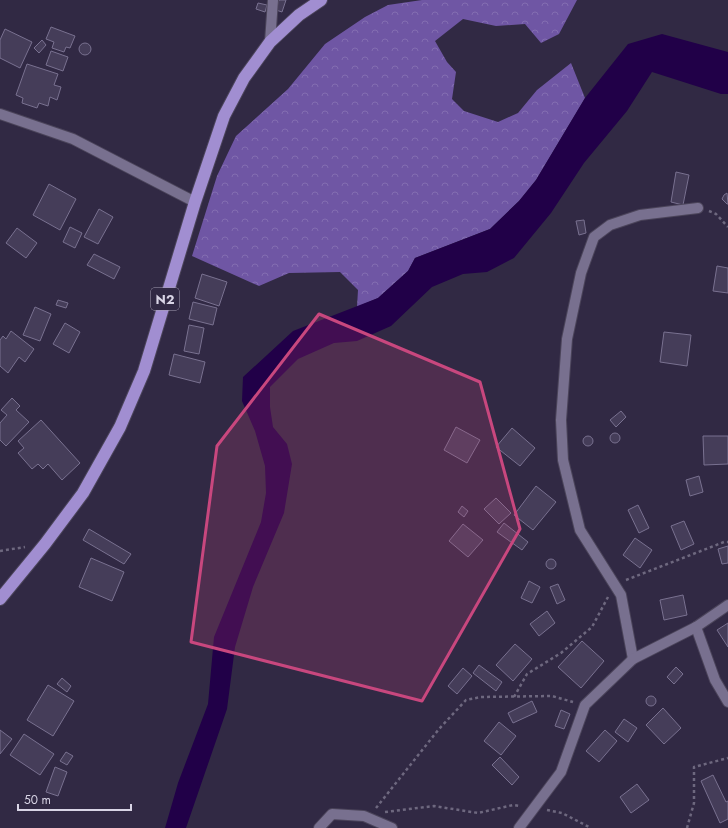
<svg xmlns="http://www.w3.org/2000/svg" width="728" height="828" viewBox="0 0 728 828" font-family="Jost,sans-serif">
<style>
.forest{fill:url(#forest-crowns)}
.water{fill:#210048}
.building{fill:#453d59;stroke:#797190}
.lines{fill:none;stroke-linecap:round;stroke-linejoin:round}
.street-casing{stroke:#4b445a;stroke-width:12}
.highway-casing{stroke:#4b445a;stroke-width:14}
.path{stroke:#6e687f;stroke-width:2.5;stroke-dasharray:3 3;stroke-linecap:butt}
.street{stroke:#78708f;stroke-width:10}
.highway{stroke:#a18ed1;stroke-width:12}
.marked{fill:#c8477e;fill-opacity:0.2;stroke:#c8477e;stroke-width:3;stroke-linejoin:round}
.labels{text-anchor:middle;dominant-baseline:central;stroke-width:4;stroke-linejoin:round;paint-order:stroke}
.shield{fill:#312944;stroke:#a7a1b5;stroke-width:1}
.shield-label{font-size:13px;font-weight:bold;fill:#d9d5e6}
</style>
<defs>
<pattern id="forest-crowns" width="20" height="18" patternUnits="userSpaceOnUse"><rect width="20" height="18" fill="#6f56a4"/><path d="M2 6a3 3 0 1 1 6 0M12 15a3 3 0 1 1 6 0" fill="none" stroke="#836db1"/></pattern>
</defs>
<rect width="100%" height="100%" fill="#312944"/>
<path class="forest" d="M422 0H577L559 34 541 43 525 24 496 26 463 19 435 41 447 62 456 72 452 99 464 111 498 122 518 113 537 90 571 63 585 98 536 180 519 201 490 229 415 258 408 271 378 298 357 307 358 290 340 272 289 273 259 286 192 256 217 176 236 136 288 89 325 44 365 17 388 5Z"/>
<path class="water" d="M662 34 728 52V94H721L652 72 627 111 584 163 551 213 514 258 487 272 463 274 432 287 391 326 357 341 334 343 298 359 270 387V407L273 427 287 444 292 464 284 513 253 587 235 647 227 709 186 828H165L178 783 208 704 214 637 261 522 266 493 265 466 255 431 242 401 243 377 293 331 378 298 408 271 415 258 490 229 519 201 536 180 585 98 628 44Z"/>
<g class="building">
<path d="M279 0H286L282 12 276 10Z"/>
<path d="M258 3 267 5 265 12 256 9Z"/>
<path d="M51 27 75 36 70 48 66 47 64 52 52 48 54 42 46 39Z"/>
<path d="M5 29 32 42 20 68 0 58V40Z"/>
<path d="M42 40 46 45 39 53 34 48Z"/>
<circle cx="85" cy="49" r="6"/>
<path d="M51 51 68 57 63 71 46 65Z"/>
<path d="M27 64 58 74 54 85 61 87 57 100 50 97 48 106 39 103 37 108 22 103 23 98 16 95Z"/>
<path d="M676 172 689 175 683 205 671 202Z"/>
<path d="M49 184 76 199 60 230 33 215Z"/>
<path d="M727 193 728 204H727L722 199 724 195Z"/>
<path d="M99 209 113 217 98 244 84 237Z"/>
<path d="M584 220 586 233 579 235 576 221Z"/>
<path d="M70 227 82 233 75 248 63 242Z"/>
<path d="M17 228 37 243 26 258 6 243Z"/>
<path d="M94 254 120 267 114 279 87 265Z"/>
<path d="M717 266 728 268V293L713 291Z"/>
<path d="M202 274 227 282 219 306 195 298Z"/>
<path d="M58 300 68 303 66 308 56 305Z"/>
<path d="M193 302 217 308 213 325 189 319Z"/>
<path d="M35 307 51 314 40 341 23 335Z"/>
<path d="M65 323 80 332 69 353 53 344Z"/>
<path d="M189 325 204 328 199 354 184 351Z"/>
<path d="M11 331 34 349 25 362 19 357 8 373 0 366V340L3 336 6 339Z"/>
<path d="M664 332 691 335 687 366 660 362Z"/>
<path d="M174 354 205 362 200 383 169 375Z"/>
<path d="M12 398 20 406 16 410 29 422 6 446 0 440V423L7 415 1 410Z"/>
<path d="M621 411 626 417 616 427 610 420Z"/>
<path d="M41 420 80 463 62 480 48 464 43 469 38 464 32 469 18 453 24 448 18 441Z"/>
<path d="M456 427 480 440 467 463 444 450Z"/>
<path d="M512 428 535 448 520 466 496 447Z"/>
<circle cx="615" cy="438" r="5"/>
<circle cx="588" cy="441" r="5"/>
<path d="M703 436H728V464L704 465Z"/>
<path d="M699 476 703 492 690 496 686 480Z"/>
<path d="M536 486 556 502 533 530 514 515Z"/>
<path d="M496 498 511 513 499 524 484 509Z"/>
<path d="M638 505 649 528 639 533 628 510Z"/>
<path d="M462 506 468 511 464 517 458 512Z"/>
<path d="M684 521 694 544 681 550 671 526Z"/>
<path d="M504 523 528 542 522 550 497 532Z"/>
<path d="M463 524 483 540 468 557 449 541Z"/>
<path d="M89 529 131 554 124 564 83 540Z"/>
<path d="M635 538 652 550 640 568 623 555Z"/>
<path d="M728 546V563L722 564 718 549Z"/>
<path d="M91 558 124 572 112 601 79 587Z"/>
<circle cx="551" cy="564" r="5"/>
<path d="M529 581 540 587 532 603 521 598Z"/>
<path d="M558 584 565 600 557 604 550 587Z"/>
<path d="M683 595 687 615 664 620 660 600Z"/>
<path d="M547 611 555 623 539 636 530 624Z"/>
<path d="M728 623V647L717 630Z"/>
<path d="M582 641 604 661 581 688 558 667Z"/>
<path d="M515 644 532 659 513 681 496 665Z"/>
<path d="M479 665 502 682 496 691 473 673Z"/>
<path d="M676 667 683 674 674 684 667 677Z"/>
<path d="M463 668 472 676 457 694 448 686Z"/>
<path d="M62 678 71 686 67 692 57 684Z"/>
<path d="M48 685 74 701 53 736 27 720Z"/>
<circle cx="651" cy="701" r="5"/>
<path d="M532 701 537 712 513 723 508 713Z"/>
<path d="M663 708 681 728 664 744 646 725Z"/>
<path d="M561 710 570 714 564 729 555 726Z"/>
<path d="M624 719 637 728 628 742 615 732Z"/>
<path d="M499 722 516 736 501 755 484 741Z"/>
<path d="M0 730 12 739 0 754Z"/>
<path d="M605 730 617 741 599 762 586 751Z"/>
<path d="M24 734 54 754 40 775 10 755Z"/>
<path d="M66 752 73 756 67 765 60 761Z"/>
<path d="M500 757 519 777 512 785 492 765Z"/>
<path d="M55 767 67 772 58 796 46 792Z"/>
<path d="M713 775 726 802 728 801V819L720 823 701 781Z"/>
<path d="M637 784 649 800 631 813 620 797Z"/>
</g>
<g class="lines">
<g class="street-casing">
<g id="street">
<path d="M270 42 273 0"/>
<path d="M0 114 73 139 195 202"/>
<path d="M696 627 715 680 728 702"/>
<path d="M633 659 621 595 580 530 563 460 561 420 567 339 581 273 594 237 610 225 640 215 698 208"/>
<path d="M319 828 332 814 364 816 392 828"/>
<path d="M519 828 561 772 585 705 633 659 696 627 728 605"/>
</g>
</g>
<g class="highway-casing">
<path id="highway" d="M0 599 45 544 83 493 120 427 144 371 195 202 224 116 244 78 270 42 299 15 321 0"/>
</g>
<g class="path">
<path d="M709 211 716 214 728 227"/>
<path d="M0 551 25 547"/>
<path d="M626 580 724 542H728"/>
<path d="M514 697 527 674 561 653 592 627 608 597"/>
<path d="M376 808 439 729 466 700 481 697 552 696 573 702"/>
<path d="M547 810 562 813 591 828"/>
<path d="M385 812 434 806 478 813 513 805 520 806"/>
<path d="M687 828 694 803V767L728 758"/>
</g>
<use href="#street" class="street"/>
<use href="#highway" class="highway"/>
</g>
<path class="marked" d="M319 314 480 382 520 529 422 701 191 642 217 446Z"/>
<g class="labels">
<rect class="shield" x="151" y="288" width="28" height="22" rx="3"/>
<g class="shield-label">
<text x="165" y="299">N2</text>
</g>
</g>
<path d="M18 804v6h113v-6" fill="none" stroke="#d9d5e6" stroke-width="2"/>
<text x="24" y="804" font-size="12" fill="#d9d5e6" stroke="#312944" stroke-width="3" paint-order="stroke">50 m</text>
</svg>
